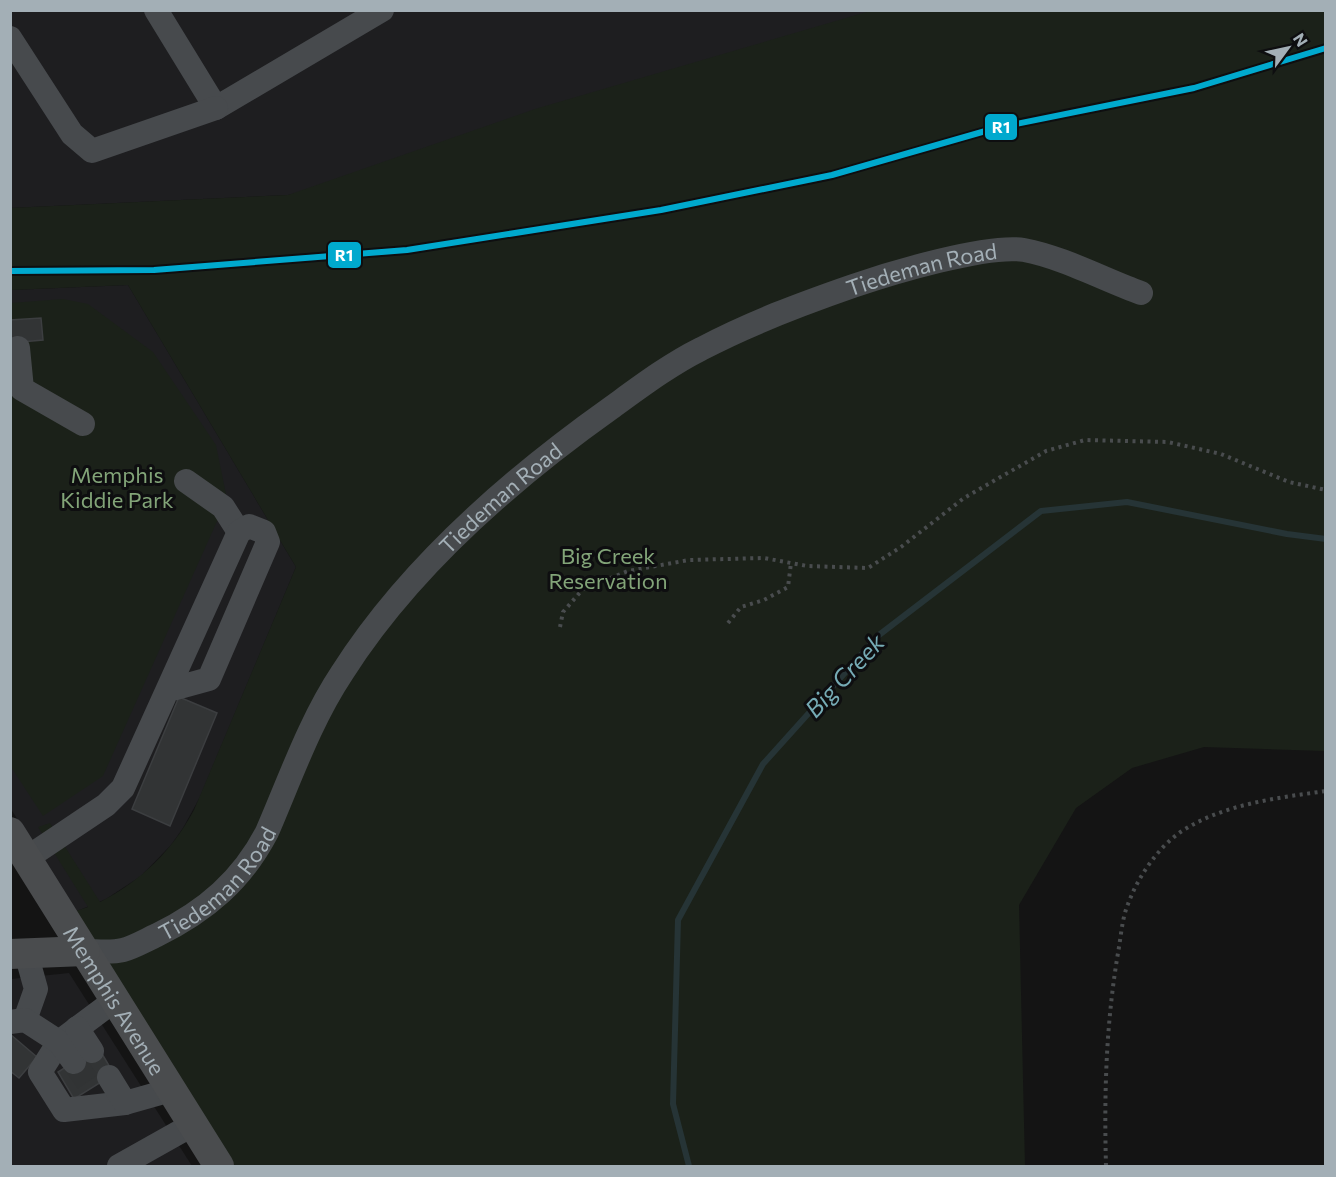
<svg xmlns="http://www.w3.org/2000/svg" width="1336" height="1177" viewBox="0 0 1336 1177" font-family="Commissioner,sans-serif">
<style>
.built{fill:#1e1e20}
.green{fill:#1b2119}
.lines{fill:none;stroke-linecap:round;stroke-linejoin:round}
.stream{stroke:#263436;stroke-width:6}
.building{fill:#323435;stroke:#3c3e40;stroke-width:1.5}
.minor-tunnel{stroke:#313334;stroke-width:24;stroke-dasharray:24 12;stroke-linecap:butt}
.path{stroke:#494c4e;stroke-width:4;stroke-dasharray:3 4.5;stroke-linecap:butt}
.minor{stroke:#474a4d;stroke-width:24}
.major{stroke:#4a4c4e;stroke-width:30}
.rail-1-casing{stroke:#0e0e10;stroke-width:10}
.rail-1{stroke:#00a9ce;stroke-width:6}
.labels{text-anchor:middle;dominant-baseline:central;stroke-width:6;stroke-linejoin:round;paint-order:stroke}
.street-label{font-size:22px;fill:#a3afb6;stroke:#0e0e10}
.park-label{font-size:22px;fill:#82a478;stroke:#0e0e10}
.water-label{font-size:24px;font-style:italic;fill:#76abb5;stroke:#0e0e10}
.line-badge{stroke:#0e0e10;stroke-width:2}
.badge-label{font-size:16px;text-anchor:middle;font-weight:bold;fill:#fff}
</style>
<rect width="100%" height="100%" fill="#141414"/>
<g class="built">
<path d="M1082 10 288 195 11 208 10 11Z"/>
<path d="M128 285 296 567 200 797 183 828 171 845 141 876 106 899 75 912 11 809V290Z"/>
<path d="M69 973 192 1166H11V979Z"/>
</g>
<g class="green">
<path d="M870 11H1325V751L1204 747 1132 768 1076 808 1019 905 1025 1166H219L61 916 88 907 38 827 50 823 100 902C141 881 172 851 194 810L296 567 128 285 11 290 10 208 288 195 535 109Z"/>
<path d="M63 299 88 304 153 352 216 445 227 499 103 776 43 816 11 767V303Z"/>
</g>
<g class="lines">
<path class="stream" d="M689 1166 673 1104 678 920 763 764 879 635 1041 511 1127 502 1287 534 1326 539"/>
</g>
<g class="building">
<path d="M41 318 43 340 10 343V320Z"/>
<path d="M179 697 217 713 170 826 132 809Z"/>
<path d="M10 1034 37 1057 19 1078 10 1071Z"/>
<path d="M98 1047 114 1074 74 1099 58 1072Z"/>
</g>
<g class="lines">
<path class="minor-tunnel" d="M74 1062 92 1088"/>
<g class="path">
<path d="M728 623 741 607 764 600 788 587 791 563"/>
<path d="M560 627 563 612 583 589 628 571 689 560 764 558 807 566 868 568 901 547 964 498 1046 451 1085 440 1168 442 1221 454 1289 482 1326 490"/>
<path d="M1106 1166C1104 1094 1106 1024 1118 953 1121 937 1122 918 1128 904 1138 877 1158 847 1182 831 1224 804 1276 798 1326 791"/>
</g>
<g class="minor">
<path d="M156 10 216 108 382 10"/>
<path d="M10 38 72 134 92 151 216 108"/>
<path d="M18 348 22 389 83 424"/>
<path d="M186 481 223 507 239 532"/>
<path d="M27 858 106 805 123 788 239 532 249 526 264 532 268 542 209 679 169 690"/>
<path id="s1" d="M85 951C97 951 111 953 123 950 134 947 146 940 157 935 206 911 242 880 267 832 290 779 310 721 342 673 408 569 511 479 611 408 640 387 669 365 701 349 750 323 801 304 853 286 891 273 987 244 1024 250 1062 257 1105 280 1141 293"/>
<path d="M115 1000 59 1042 40 1072 64 1110 125 1103"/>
<path d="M25 1020 36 989 26 953"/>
<path d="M10 1022 25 1020 59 1042 74 1062"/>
<path d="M77 1028 92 1051"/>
<path d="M109 1077 125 1103 171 1090"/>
<path d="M119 1166 192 1125"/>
</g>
<g class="major">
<path id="s2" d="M10 832 219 1166"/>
<path d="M10 954 85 951"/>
</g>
<g class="rail-1-casing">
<path id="rail-1" d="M10 271 154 270 407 250 661 210 832 175 996 128 1194 88 1326 48"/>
</g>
<use href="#rail-1" class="rail-1"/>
</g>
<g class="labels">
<g class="street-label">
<text stroke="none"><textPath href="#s1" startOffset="1128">Tiedeman Road</textPath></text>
<text stroke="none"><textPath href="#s1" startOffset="642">Tiedeman Road</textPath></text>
<text stroke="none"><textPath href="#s1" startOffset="156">Tiedeman Road</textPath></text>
<text stroke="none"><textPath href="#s2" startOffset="198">Memphis Avenue</textPath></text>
</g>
<g class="park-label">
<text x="117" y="474">Memphis<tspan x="117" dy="25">Kiddie Park</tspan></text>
<text x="608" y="555">Big Creek<tspan x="608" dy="25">Reservation</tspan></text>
</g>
<g class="water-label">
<text transform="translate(844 675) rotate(-47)">Big Creek</text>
</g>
</g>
<g class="line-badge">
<rect x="984" y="113" width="34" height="28" rx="6" fill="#00a9ce"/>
<rect x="327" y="241" width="35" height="28" rx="6" fill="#00a9ce"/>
</g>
<g class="badge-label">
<text x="1001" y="133">R1</text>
<text x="344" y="261">R1</text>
</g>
<rect width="1336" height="1177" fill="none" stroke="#a3afb6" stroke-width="24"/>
<g transform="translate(1288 48) rotate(57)" stroke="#0e0e10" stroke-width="4.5" paint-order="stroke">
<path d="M0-4.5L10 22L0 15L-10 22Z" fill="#a3afb6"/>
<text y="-9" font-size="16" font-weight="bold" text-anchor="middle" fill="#a3afb6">N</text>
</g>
</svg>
